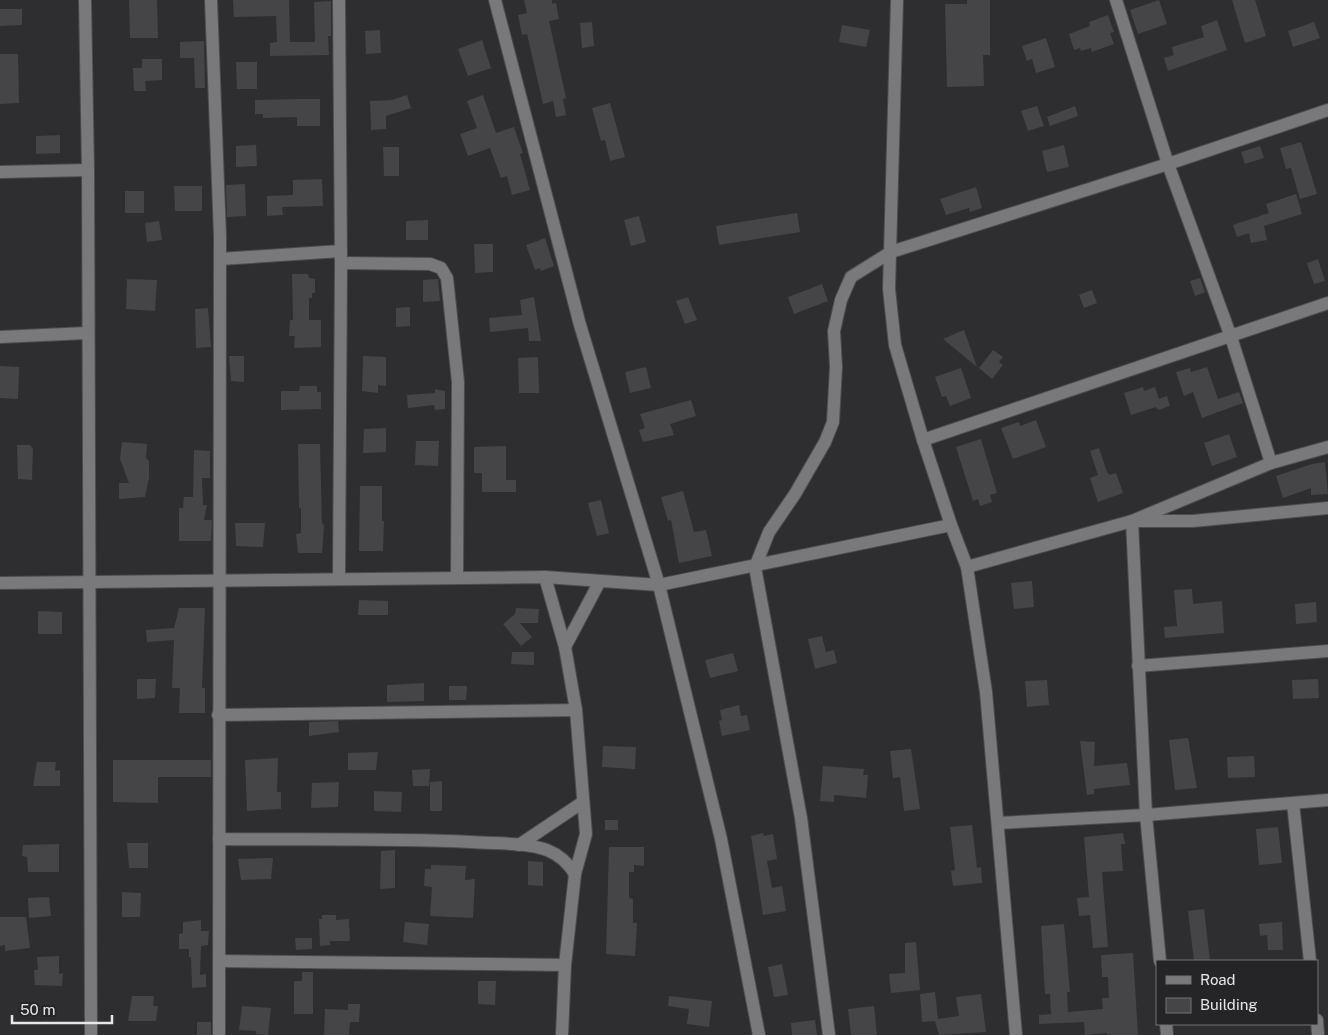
<svg xmlns="http://www.w3.org/2000/svg" width="1328" height="1035" viewBox="0 0 1328 1035" font-family="'Public Sans',sans-serif">
<style>
.building{fill:#454447}
.lines{fill:none;stroke-linecap:round;stroke-linejoin:round}
.minor-casing{stroke:#4c4c4e;stroke-width:14}
.minor{stroke:#79797b;stroke-width:12}
</style>
<rect width="100%" height="100%" fill="#2e2e31"/>
<g class="building">
<path d="M129 0H157L158 38H130Z"/>
<path d="M233 0H289L290 42H315L314 2 331 1V36H328L329 55 270 56V43L277 42 276 16 234 17Z"/>
<path d="M524 0H552V4L556 3 559 19 549 21 566 98 563 99 566 115 556 117 553 101 543 104 527 34 522 35 518 15 527 13Z"/>
<path d="M967 0H990V55H983L984 86 947 87 945 4H967Z"/>
<path d="M1159 0 1167 24 1138 34 1130 10Z"/>
<path d="M1232 0H1255L1266 36 1245 43Z"/>
<path d="M0 9H22V25L0 26Z"/>
<path d="M1108 15 1114 32 1110 33 1114 44 1092 52 1091 48 1081 51 1080 48 1074 50 1069 34 1090 26 1089 22Z"/>
<path d="M1217 20 1227 50 1168 71 1164 58 1174 55 1172 47 1204 37 1201 26Z"/>
<path d="M592 22 594 46 582 48 580 23Z"/>
<path d="M1314 22 1320 38 1293 47 1288 31Z"/>
<path d="M842 25 870 30 866 47 839 42Z"/>
<path d="M380 30 381 53 366 54 365 31Z"/>
<path d="M1046 38 1055 67 1036 73 1032 59 1027 61 1022 46Z"/>
<path d="M482 40 491 68 468 76 458 49Z"/>
<path d="M204 41 205 88H195L194 58H180V42Z"/>
<path d="M0 54H18L19 103 0 104Z"/>
<path d="M142 59H162V80L145 81 146 91H134L133 68H142Z"/>
<path d="M236 62H257V89H237Z"/>
<path d="M407 95 411 108 386 116V129L371 130 370 101 392 100Z"/>
<path d="M483 95 496 133 514 127 523 153 520 154 530 190 512 195 507 176 501 178 490 148 468 156 460 134 477 128 467 101Z"/>
<path d="M296 99H320V126H297V117L263 118V114H255V100Z"/>
<path d="M610 103 625 157 610 161 605 140 601 141 592 108Z"/>
<path d="M1037 106 1044 126 1028 131 1021 111Z"/>
<path d="M1075 106 1078 116 1050 126 1047 117Z"/>
<path d="M60 135V153L36 154V136Z"/>
<path d="M1301 142 1317 194 1300 199 1291 168 1286 169 1280 148Z"/>
<path d="M256 145 257 166 236 167V146Z"/>
<path d="M1064 145 1069 167 1047 172 1042 151Z"/>
<path d="M1260 146 1264 158 1245 164 1241 152Z"/>
<path d="M383 147H399V176H384Z"/>
<path d="M322 179 323 206 282 207 283 215 267 216V196L293 195V180Z"/>
<path d="M245 184 246 216 227 217 226 185Z"/>
<path d="M174 186H202V211H175Z"/>
<path d="M976 187 982 208 970 212 969 208 946 215 940 199Z"/>
<rect x="125" y="191" width="19" height="22"/>
<path d="M1296 194 1302 214 1264 226 1267 240 1251 243 1249 233 1237 237 1233 225 1269 213 1266 204Z"/>
<path d="M797 213 800 232 719 245 716 226Z"/>
<path d="M639 216 646 242 631 246 624 220Z"/>
<path d="M428 220V240H406V221Z"/>
<path d="M159 221 162 240 147 242 145 223Z"/>
<path d="M545 238 554 266 541 271 540 268 535 270 526 245Z"/>
<path d="M474 244H493V272L475 273Z"/>
<path d="M1318 259 1325 281 1314 284 1307 263Z"/>
<path d="M292 274H308L309 278 315 279V293H312V298H309V320H321V347L294 348 295 336H289L290 320H293Z"/>
<path d="M1200 278 1205 292 1195 296 1190 281Z"/>
<path d="M127 279 157 280 155 311 126 309Z"/>
<path d="M438 279 440 301 423 302V280Z"/>
<path d="M822 284 828 301 794 314 788 297Z"/>
<path d="M1092 290 1097 303 1084 308 1079 295Z"/>
<path d="M534 297 541 341H529L528 328 490 332 489 318 522 315 520 300Z"/>
<path d="M688 297 697 320 685 324 676 301Z"/>
<path d="M410 307V326L396 327V308Z"/>
<path d="M208 308 211 347 196 348 195 309Z"/>
<path d="M964 330 977 367 943 339Z"/>
<path d="M993 350 1003 357 999 362 1003 365 992 379 979 368Z"/>
<path d="M229 356H244V382L231 381Z"/>
<path d="M363 356 386 357V386L378 385V393L362 391Z"/>
<path d="M538 357 539 393H519L518 358Z"/>
<path d="M0 366 19 367 18 399 0 398Z"/>
<path d="M646 367 651 388 630 393 625 372Z"/>
<path d="M1207 367 1218 399 1239 392 1243 403 1202 418 1193 392 1184 396 1176 372 1190 368 1191 372Z"/>
<path d="M961 368 971 398 950 406 946 396 942 397 935 377Z"/>
<path d="M300 386H317V392H321V409L281 410V391H299Z"/>
<path d="M1143 387 1144 391 1155 387 1159 399 1167 396 1170 406 1158 410 1156 407 1131 415 1124 393Z"/>
<path d="M435 389 445 391V409L435 410 434 405 408 408 407 395 435 393Z"/>
<path d="M691 400 696 416 670 424 674 435 643 442 639 430 645 428 640 414Z"/>
<path d="M1036 420 1046 447 1013 459 1001 428 1019 422 1020 426Z"/>
<path d="M386 428V452L363 453 364 429Z"/>
<path d="M1229 434 1237 457 1212 466 1204 443Z"/>
<path d="M981 439 997 493 990 495 992 502 980 506 978 499 973 501 956 447Z"/>
<path d="M416 441H439L438 466 415 465Z"/>
<path d="M122 442 147 444 146 458 149 461V478L145 497 119 499V483H129L120 459Z"/>
<path d="M298 444H320L322 524 324 525 322 553H298L296 534 301 533V508H299Z"/>
<path d="M17 445H30L33 449 32 480 18 479Z"/>
<path d="M506 446V480H516V492H482V473H474V447Z"/>
<path d="M1099 448 1107 472 1110 475 1116 473 1123 493 1098 502 1090 478 1098 475 1090 451Z"/>
<path d="M194 450 210 451V478H202L203 505H207L204 520H212L211 541H179V508H183L184 497H193Z"/>
<path d="M1325 462 1328 494 1311 495V488L1283 498 1276 476 1312 464Z"/>
<path d="M360 486H382V521H384L383 551H359Z"/>
<path d="M683 491 694 532 706 530 712 556 679 563 671 520 668 521 661 497Z"/>
<path d="M601 500 609 533 597 536 588 503Z"/>
<path d="M235 523H265L263 547 236 546Z"/>
<path d="M1032 581 1034 607 1014 609 1011 583Z"/>
<path d="M1192 589 1193 604 1222 601 1224 633 1165 638 1164 627 1177 626 1174 590Z"/>
<path d="M359 600 388 601V615H358Z"/>
<path d="M1316 602 1317 622 1296 624 1295 604Z"/>
<path d="M179 608H205L202 688H205V713H179L180 688H172L174 640 147 642 146 630 174 628Z"/>
<path d="M516 608 539 609 538 623H520L532 637 521 646 503 624 515 614Z"/>
<path d="M38 611 62 612V634H38Z"/>
<path d="M822 636 826 652 834 650 837 663 815 669 808 639Z"/>
<path d="M512 652H534V665L511 664Z"/>
<path d="M733 653 738 671 710 678 705 660Z"/>
<path d="M137 679H156L155 698 137 699Z"/>
<path d="M1318 679 1319 698 1293 699 1292 680Z"/>
<path d="M1047 680 1049 705 1027 707 1025 681Z"/>
<path d="M424 683V701L387 702V685Z"/>
<path d="M449 686H467L466 700H449Z"/>
<path d="M739 705 741 716 747 715 750 730 722 736 719 721 722 720 720 710Z"/>
<path d="M338 721 339 732 309 736V722Z"/>
<path d="M1188 738 1197 788 1175 790 1169 740Z"/>
<path d="M1080 741 1095 742 1094 766 1127 763 1130 785 1094 789V794L1087 795Z"/>
<path d="M603 746 636 747 635 769 602 767Z"/>
<path d="M911 749 920 809 904 811 900 777 893 778 890 751Z"/>
<path d="M378 752 376 770H348V753Z"/>
<path d="M1254 756 1255 777 1228 778 1227 757Z"/>
<path d="M278 758 277 792H281V809L247 811 245 760Z"/>
<path d="M113 760H211V777H158V803L113 802Z"/>
<path d="M37 762H56L55 771 60 770V786H33Z"/>
<path d="M823 766 864 769 863 775H868L866 798 834 795V802L820 801Z"/>
<path d="M430 769 429 786H413L412 770Z"/>
<path d="M442 781V811H430V782Z"/>
<path d="M339 782 338 807 311 808 312 783Z"/>
<path d="M374 791 402 792 401 812 374 811Z"/>
<rect x="605" y="820" width="13" height="10"/>
<path d="M972 825 977 868 981 867 982 883 953 886 951 871 955 870 950 827Z"/>
<path d="M1278 827 1282 863 1259 865 1256 829Z"/>
<path d="M763 833 764 836 773 834 777 859 767 861 772 888 782 886 786 911 763 915 751 836Z"/>
<path d="M1123 833 1125 844H1121L1123 871 1102 872 1108 947 1093 948 1090 915 1079 916 1077 898 1089 897 1084 837Z"/>
<path d="M127 843H148V868H129Z"/>
<path d="M59 844V872H28L27 857 22 856 23 845Z"/>
<path d="M609 847H644V866L634 865V872H629V898L633 899V923H637L635 956 606 954Z"/>
<path d="M395 850V888L380 889 381 851Z"/>
<path d="M273 858 271 879 241 880 238 859Z"/>
<path d="M528 861 543 862V886L528 885Z"/>
<path d="M431 865 466 866 465 880 475 879 473 918 430 916 432 887 424 886 425 869H431Z"/>
<path d="M122 892 141 893 140 917H122Z"/>
<path d="M49 897 51 916 29 918 28 898Z"/>
<path d="M1204 909 1210 961H1194L1188 911Z"/>
<path d="M322 915H336V920L349 919 350 941H330V945L320 946 319 919H322Z"/>
<path d="M0 917H26L30 948 5 951V945L0 946Z"/>
<path d="M201 920V931H209L208 945 201 946 200 975 206 974V987L192 988 191 957H189V949H179V934L183 933V922Z"/>
<path d="M405 922 429 924 427 945 403 942Z"/>
<path d="M1282 922 1283 950H1268L1267 935 1260 936 1259 924Z"/>
<path d="M1064 924 1070 992H1067L1068 1012 1103 1009 1102 998H1109L1108 977H1102L1101 955 1133 953 1138 1035H1107V1033L1085 1035 1084 1022 1039 1024V1015L1051 1014 1050 994H1045L1041 926Z"/>
<path d="M295 938H312V949L296 950Z"/>
<path d="M916 942 920 990 891 993 889 974 905 973V943Z"/>
<path d="M59 956V974L63 973 62 986 35 985 34 970H38L37 957Z"/>
<path d="M782 964 788 995 774 997 768 967Z"/>
<path d="M302 972H313V1014H294V981H302Z"/>
<path d="M478 981H496L495 1005 478 1004Z"/>
<path d="M935 992 938 1019 959 1016 956 997 981 994 986 1032 939 1035 935 1021 922 1022 920 994Z"/>
<path d="M132 996H154L153 1006H158L156 1021H128Z"/>
<path d="M669 996 712 1001 709 1027 687 1024 689 1009 668 1006Z"/>
<path d="M348 1004H360L359 1022H350L349 1035H324L325 1009 348 1010Z"/>
<path d="M242 1006 271 1008 268 1035 256 1034V1031L239 1030Z"/>
<path d="M874 1006 877 1035H851L848 1009Z"/>
<path d="M815 1020 817 1035H792L791 1023Z"/>
<rect x="197" y="1022" width="14" height="13"/>
</g>
<g class="lines">
<g class="minor-casing">
<g id="minor">
<path d="M85 0 88 170 91 1035"/>
<path d="M211 0 220 236 219 1035"/>
<path d="M495 0 580 325 659 585 721 839 759 1035"/>
<path d="M897 0 889 289 895 345 923 440 951 525 967 567 986 692 1016 1035"/>
<path d="M1116 0 1168 164 1231 337 1271 463"/>
<path d="M0 172 88 170"/>
<path d="M220 259 341 251"/>
<path d="M341 263 430 264 441 268 447 278 458 382 457 578"/>
<path d="M0 337 87 333"/>
<path d="M923 440 1328 303"/>
<path d="M967 567 1132 521 1271 463 1328 447"/>
<path d="M545 577 565 647 576 710 586 834 575 874 565 965 562 1035"/>
<path d="M339 578 341 263 339 0"/>
<path d="M0 583 545 577 659 585 951 525"/>
<path d="M565 647 600 581"/>
<path d="M1138 666 1328 651"/>
<path d="M218 715 576 710"/>
<path d="M1293 803 1310 961"/>
<path d="M999 823 1146 815 1328 800"/>
<path d="M219 839C303 840 387 838 471 842 495 844 524 842 547 850 560 855 568 863 575 874"/>
<path d="M519 845 583 802"/>
<path d="M219 961 565 965"/>
<path d="M1160 961 1146 815 1132 521H1193L1328 508"/>
<path d="M1317 1020 1318 1035"/>
<path d="M1166 1024 1167 1035"/>
<path d="M829 1035 801 818 755 567 769 532 795 494 825 442 833 422 836 367 834 331 841 300 851 277 891 252 1168 164 1328 110"/>
</g>
</g>
<use href="#minor" class="minor"/>
</g>
<rect x="1156" y="960" width="162" height="65" fill="#252427" stroke="#737275"/>
<rect x="1166" y="976" width="25" height="8" fill="#79797b" stroke="#737275"/>
<text x="1200" y="985" font-size="15" fill="#e7e7e9">Road</text>
<rect x="1166" y="998" width="25" height="15" fill="#454447" stroke="#737275"/>
<text x="1200" y="1010" font-size="15" fill="#e7e7e9">Building</text>
<path d="M12 1015v8h100v-8" fill="none" stroke="#e7e7e9" stroke-width="2.5"/>
<text x="20" y="1015" font-size="15" fill="#e7e7e9" stroke="#252427" stroke-width="4" paint-order="stroke">50 m</text>
</svg>
